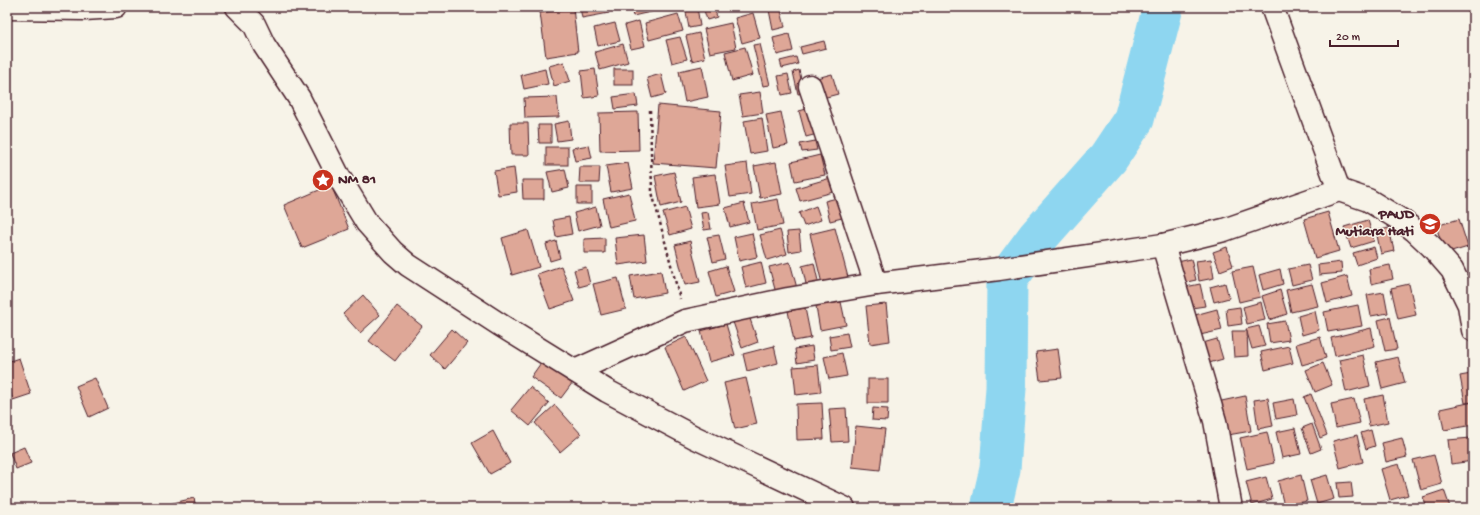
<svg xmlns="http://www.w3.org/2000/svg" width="1480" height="515" viewBox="0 0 1480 515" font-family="'Gochi Hand',sans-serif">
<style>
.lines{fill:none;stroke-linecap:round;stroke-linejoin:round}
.river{stroke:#8ed6f0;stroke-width:41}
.building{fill:#dea797;stroke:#4a1f2b}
.minor-casing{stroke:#4a1f2b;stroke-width:25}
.path{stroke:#4a1f2b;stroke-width:2.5;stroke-dasharray:3 3;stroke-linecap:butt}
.minor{stroke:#f7f3e8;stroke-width:22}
.labels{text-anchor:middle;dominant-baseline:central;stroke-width:3;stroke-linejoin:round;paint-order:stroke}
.poi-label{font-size:15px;font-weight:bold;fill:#4a1f2b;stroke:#f7f3e8;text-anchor:start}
</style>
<rect width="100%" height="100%" fill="#f7f3e8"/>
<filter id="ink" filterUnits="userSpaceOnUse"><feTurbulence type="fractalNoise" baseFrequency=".025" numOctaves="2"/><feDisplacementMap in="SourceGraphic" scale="8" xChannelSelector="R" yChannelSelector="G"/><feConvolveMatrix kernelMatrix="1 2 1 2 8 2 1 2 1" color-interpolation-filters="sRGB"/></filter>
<g filter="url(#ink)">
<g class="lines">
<path class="river" d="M991 508 1000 469 1006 388 1007 279 1038 237 1108 158 1134 119 1163 7"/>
</g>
<g class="building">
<path d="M580 7H608L609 13 582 18Z"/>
<path d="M630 7H668V8L633 16Z"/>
<path d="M685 7H697L700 26 689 28Z"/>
<path d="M703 7H714L717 17 707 20Z"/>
<path d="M780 7 785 27 773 30 769 10Z"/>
<path d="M573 8 578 52 546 57 540 13Z"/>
<path d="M753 13 760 38 742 43 735 18Z"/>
<path d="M678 14 683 31 649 40 645 23Z"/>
<path d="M639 21 645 46 631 49 625 25Z"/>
<path d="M615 23 620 41 598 46 594 28Z"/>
<path d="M731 23 736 48 710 53 704 29Z"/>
<path d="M699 33 705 58 692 61 686 36Z"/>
<path d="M789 34 793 51 777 55 773 38Z"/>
<path d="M680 37 687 59 672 63 666 40Z"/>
<path d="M824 41 826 48 802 54 800 47Z"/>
<path d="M623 44 628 62 600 70 595 52Z"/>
<path d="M760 44 770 85 763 86 753 45Z"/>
<path d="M745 47 753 75 732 81 725 52Z"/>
<path d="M796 57 798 64 782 68 780 61Z"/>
<path d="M564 62 570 81 554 86 549 66Z"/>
<path d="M702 66 708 97 685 102 679 71Z"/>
<path d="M545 69 548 84 524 89 521 75Z"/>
<path d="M595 69 599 96 584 98 581 71Z"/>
<rect x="614" y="69" width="19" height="16"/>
<path d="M799 70 804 93 798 94 793 72Z"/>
<path d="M661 74 666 94 652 98 647 78Z"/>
<path d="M788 74 792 93 782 95 778 76Z"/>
<path d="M832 74 838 94 819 99 813 79Z"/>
<path d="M760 92 763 113 743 116 739 95Z"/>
<path d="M636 94 638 106 615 109 613 97Z"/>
<path d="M557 97 559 117 525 118 524 98Z"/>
<path d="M658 105 721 111 716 168 653 163Z"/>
<path d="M814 107 821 133 806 137 799 111Z"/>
<path d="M638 112 639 150 600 151 599 113Z"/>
<path d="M781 112 788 145 773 148 766 115Z"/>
<path d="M762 118 767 151 750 154 744 121Z"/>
<path d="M569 121 571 139 557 141 554 124Z"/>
<path d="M510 123H528L529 155H511Z"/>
<path d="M538 125H551V143H539Z"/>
<path d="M815 141 817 150 802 152 800 144Z"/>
<path d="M589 145 592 158 575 161 572 148Z"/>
<rect x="546" y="147" width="22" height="18"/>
<path d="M820 155 825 175 795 181 791 162Z"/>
<path d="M776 162 782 194 760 198 754 166Z"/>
<path d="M628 163 633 188 611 192 606 166Z"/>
<path d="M747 163 751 194 730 197 725 166Z"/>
<path d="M580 167H600L599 183H579Z"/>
<path d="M514 168 517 192 498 195 494 171Z"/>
<path d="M565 169 569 188 552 192 547 172Z"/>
<path d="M674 172 681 202 661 207 655 176Z"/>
<path d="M715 174 720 204 696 207 692 177Z"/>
<path d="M834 177 837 191 800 201 796 188Z"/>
<path d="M522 180H544V199H523Z"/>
<path d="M331 185 349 229 302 248 284 205Z"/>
<rect x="577" y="187" width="15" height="17"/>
<path d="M629 193 635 221 609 227 603 199Z"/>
<path d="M841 197 846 217 830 221 825 201Z"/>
<path d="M778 199 783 225 757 230 752 204Z"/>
<path d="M744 203 749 222 730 227 725 208Z"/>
<path d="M816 206 821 220 804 226 799 213Z"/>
<path d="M596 207 600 225 578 231 574 213Z"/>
<path d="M685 207 691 229 670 235 663 213Z"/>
<path d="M708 212 711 229 704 230 701 213Z"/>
<path d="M1328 212 1339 251 1315 258 1304 219Z"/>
<path d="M569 217 572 234 556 237 553 220Z"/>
<path d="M1459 219 1468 247 1445 254 1436 226Z"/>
<path d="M1368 220 1374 241 1351 248 1344 227Z"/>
<path d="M835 228 850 285 824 292 810 234Z"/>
<path d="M1389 228 1394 251 1381 254 1376 231Z"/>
<path d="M528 230 539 267 512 275 502 238Z"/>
<path d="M780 230 787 254 767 260 760 235Z"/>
<path d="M799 231 801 250 789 252 787 232Z"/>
<path d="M752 233 757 257 739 261 734 237Z"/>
<path d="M644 235 647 261 618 265 615 238Z"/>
<path d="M719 235 725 259 713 262 707 237Z"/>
<path d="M605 238V253H584V239Z"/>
<path d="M556 241 560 258 550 261 546 244Z"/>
<path d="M690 241 700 282 685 285 675 245Z"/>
<path d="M1227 247 1233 266 1220 271 1213 252Z"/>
<path d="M1374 247 1377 258 1357 265 1353 253Z"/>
<path d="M1191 259 1196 280 1178 284 1173 263Z"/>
<path d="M1211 259 1214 278 1199 281 1196 261Z"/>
<path d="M761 262 766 283 746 288 741 267Z"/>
<path d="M790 262 798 292 777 297 769 267Z"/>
<path d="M1341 262 1342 273 1319 275 1318 265Z"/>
<path d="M814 263 820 290 808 293 802 266Z"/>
<path d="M1308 265 1312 280 1292 285 1288 269Z"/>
<path d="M1390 265 1393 279 1371 284 1369 269Z"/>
<path d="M561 266 574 301 550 309 537 274Z"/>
<path d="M726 266 734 292 716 297 709 271Z"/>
<path d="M586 267 590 284 579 287 574 270Z"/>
<path d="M1253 267 1260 297 1239 302 1232 271Z"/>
<path d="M1280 269 1283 284 1263 290 1259 275Z"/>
<path d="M661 271 665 293 634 299 630 276Z"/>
<path d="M1347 276 1352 296 1327 303 1322 283Z"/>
<path d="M618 278 626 309 601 315 593 284Z"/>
<path d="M1225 283 1229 298 1214 302 1210 287Z"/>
<path d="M1200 284 1205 306 1185 309 1181 288Z"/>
<path d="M1312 284 1318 306 1291 312 1286 290Z"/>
<path d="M1409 284 1416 315 1398 319 1391 288Z"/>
<path d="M1280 290 1287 314 1269 320 1262 296Z"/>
<path d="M1384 292 1388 313 1371 316 1367 295Z"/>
<path d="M363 295 380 315 360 333 343 314Z"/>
<path d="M841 302 846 325 820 330 816 306Z"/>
<path d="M1261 302 1265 320 1247 324 1243 307Z"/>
<path d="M886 304 890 341 870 344 866 306Z"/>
<path d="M1358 305 1362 326 1328 332 1324 312Z"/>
<path d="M397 306 422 326 395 361 369 341Z"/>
<path d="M1240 307 1242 324 1228 326 1226 309Z"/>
<path d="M805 308 811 338 794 341 788 311Z"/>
<path d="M1217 309 1222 330 1200 335 1195 315Z"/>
<path d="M1315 311 1319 330 1302 335 1298 316Z"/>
<path d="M749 316 758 342 742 348 733 322Z"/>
<path d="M1390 317 1397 349 1385 351 1378 320Z"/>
<path d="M1285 321 1289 340 1270 343 1267 324Z"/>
<path d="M726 324 735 355 709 362 701 331Z"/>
<path d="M1259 326 1265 346 1252 349 1246 329Z"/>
<path d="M1371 328 1375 346 1335 356 1331 338Z"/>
<path d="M452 329 467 343 445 369 430 355Z"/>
<path d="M1232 331H1247L1248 356 1234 357Z"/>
<path d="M847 333 850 347 831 350 829 336Z"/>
<path d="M686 337 706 381 684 391 665 347Z"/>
<path d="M1320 337 1326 358 1302 365 1296 344Z"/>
<path d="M1217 339 1223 359 1209 363 1203 343Z"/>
<path d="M774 346 778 363 747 371 743 354Z"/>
<path d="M812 346 814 360 797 363 795 349Z"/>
<path d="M1289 346 1293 363 1265 370 1261 352Z"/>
<path d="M1058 349 1062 378 1040 380 1036 352Z"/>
<path d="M842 353 847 376 829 379 824 357Z"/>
<path d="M1363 355 1370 386 1346 392 1339 360Z"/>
<path d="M1398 357 1405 383 1382 389 1376 362Z"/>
<path d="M19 358 31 394 13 400 7 382V362Z"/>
<path d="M543 360 573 382 561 398 531 377Z"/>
<path d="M1323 363 1332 385 1315 392 1306 370Z"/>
<path d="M818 365 821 392 796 395 793 367Z"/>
<path d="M1471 374 1473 402 1465 403 1460 376Z"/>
<path d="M95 378 108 408 89 417 76 386Z"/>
<path d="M746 378 757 424 735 429 724 383Z"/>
<rect x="868" y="379" width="20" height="24"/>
<path d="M530 387 549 403 530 426 511 410Z"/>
<path d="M1311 394 1327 435 1320 438 1304 397Z"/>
<path d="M1383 395 1388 422 1369 426 1364 399Z"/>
<path d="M1245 396 1251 431 1222 436 1217 402Z"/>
<path d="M1268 398 1273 426 1258 429 1254 400Z"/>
<path d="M1294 399 1297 415 1276 419 1273 403Z"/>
<path d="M1354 399 1360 423 1336 428 1331 404Z"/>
<path d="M1473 402V425L1444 430 1440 409Z"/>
<path d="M822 403 824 439 797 440 796 404Z"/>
<path d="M555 405 581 434 560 452 535 423Z"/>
<path d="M846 408 848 441 832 442 829 409Z"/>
<path d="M873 408 888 409 887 421 872 420Z"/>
<path d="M1312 424 1321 449 1311 453 1302 428Z"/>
<path d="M856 426 885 429 880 470 852 467Z"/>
<path d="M1295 428 1301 454 1282 458 1276 432Z"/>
<path d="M1371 430 1375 446 1366 449 1361 433Z"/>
<path d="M493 431 510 463 490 474 472 443Z"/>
<path d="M1267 432 1274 463 1247 469 1240 438Z"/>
<path d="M1357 435 1363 462 1340 468 1333 441Z"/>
<path d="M1402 438 1407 457 1386 462 1382 443Z"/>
<path d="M1471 438 1473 461 1451 464 1448 440Z"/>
<path d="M24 447 31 463 16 469 10 453Z"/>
<path d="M1434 455 1442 484 1421 490 1413 460Z"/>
<path d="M1399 464 1408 495 1390 500 1381 469Z"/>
<path d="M1301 475 1307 501 1284 506 1278 481Z"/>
<path d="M1327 475 1334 499 1317 504 1310 480Z"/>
<path d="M1266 477 1272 499 1252 505 1246 482Z"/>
<path d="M1351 482 1353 497 1339 498 1337 483Z"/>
<path d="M1444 490 1450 507 1427 508 1423 497Z"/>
<path d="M194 498 196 508H166L165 505Z"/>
<path d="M1406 502 1408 508H1393V507Z"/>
</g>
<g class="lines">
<g class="minor-casing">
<g id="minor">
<path d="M237 7 254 24 264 45 299 98 339 177 367 223 393 252 408 265 502 326 607 391 694 437 844 508"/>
<path d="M1272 7 1339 190"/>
<path d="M7 8 84 9 116 7"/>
<path d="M810 86 876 284"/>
<path d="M1163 245 1215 421 1231 508"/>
<path d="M575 371 685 321 788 299 876 284 999 269 1163 245 1224 230 1339 190 1368 200 1401 220 1414 230 1432 247 1452 270 1469 305 1473 330"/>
</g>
</g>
<path class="path" d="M650 110 652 192 680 299"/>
<use href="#minor" class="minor"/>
</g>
</g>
<defs>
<g id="sight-disc" transform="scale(1.15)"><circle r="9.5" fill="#c8321e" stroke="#f7f3e8"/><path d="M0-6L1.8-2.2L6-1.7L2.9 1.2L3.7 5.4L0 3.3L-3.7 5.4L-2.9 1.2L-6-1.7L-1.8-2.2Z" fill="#fff"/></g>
<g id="school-disc" transform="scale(1.15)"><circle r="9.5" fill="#c8321e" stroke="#f7f3e8"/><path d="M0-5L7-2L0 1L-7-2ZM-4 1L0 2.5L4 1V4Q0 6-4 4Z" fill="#fff"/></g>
</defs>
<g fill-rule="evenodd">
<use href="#sight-disc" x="323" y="180"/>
<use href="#school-disc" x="1430" y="224"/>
</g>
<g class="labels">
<g class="poi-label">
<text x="338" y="180">NM 81</text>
<text x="1414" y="215" text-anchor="end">PAUD<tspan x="1414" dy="17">Mutiara Hati</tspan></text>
</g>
</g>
<rect width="1480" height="515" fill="none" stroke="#f7f3e8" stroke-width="24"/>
<rect x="12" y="12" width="1456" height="491" fill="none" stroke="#4a1f2b" stroke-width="1.5" filter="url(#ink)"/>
<path d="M1330 40v6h68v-6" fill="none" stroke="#4a1f2b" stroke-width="2"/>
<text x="1336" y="40" font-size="12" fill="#4a1f2b" stroke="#f7f3e8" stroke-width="3" paint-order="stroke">20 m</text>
</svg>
